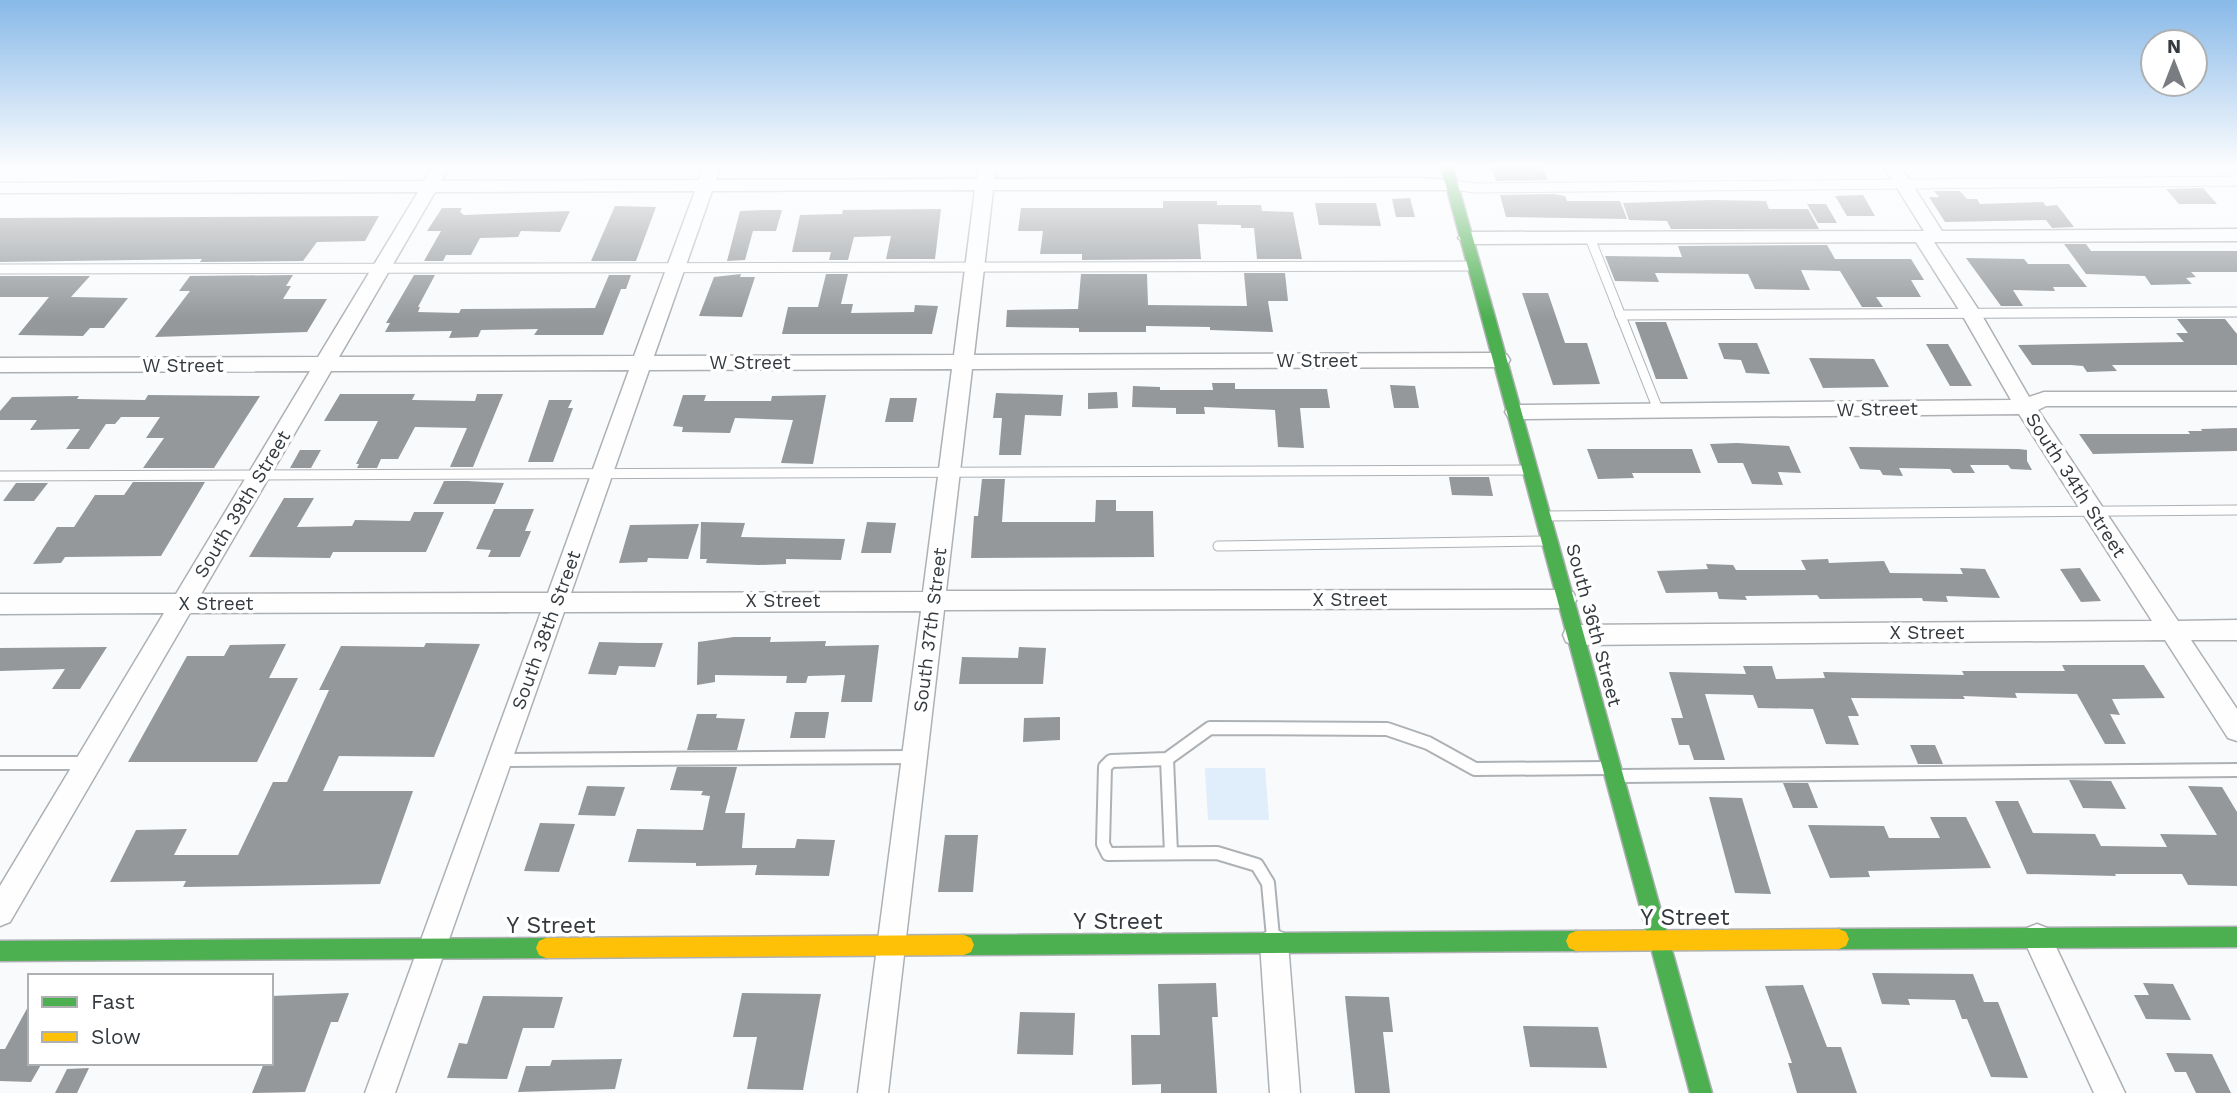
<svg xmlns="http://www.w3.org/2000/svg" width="2237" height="1093" viewBox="0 0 2237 1093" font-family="'Work Sans',sans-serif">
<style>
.green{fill:#e0edfb}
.building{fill:#94989b}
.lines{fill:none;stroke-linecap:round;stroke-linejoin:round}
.lane-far1-casing{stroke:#aeb1b4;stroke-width:11}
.lane-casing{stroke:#aeb1b4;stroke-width:16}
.street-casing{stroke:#aeb1b4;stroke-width:3}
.fast-casing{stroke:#aeb1b4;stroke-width:3}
.slow-casing{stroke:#aeb1b4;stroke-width:3}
.lane-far1{stroke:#fefeff;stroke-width:9}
.lane{stroke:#fefeff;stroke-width:12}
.street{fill:#fefeff;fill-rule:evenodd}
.fast{fill:#4caf50;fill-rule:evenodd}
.slow{fill:#ffc107;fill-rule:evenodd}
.labels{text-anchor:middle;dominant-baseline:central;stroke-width:7;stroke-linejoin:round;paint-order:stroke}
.street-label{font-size:19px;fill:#343a3f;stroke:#fff}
.near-street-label{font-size:23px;fill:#343a3f;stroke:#fff}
</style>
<rect width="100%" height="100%" fill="#f8fafc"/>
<path class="green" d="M1205 768H1265L1269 820H1208Z"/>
<g class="building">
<path d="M1492 167H1542L1548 180 1496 181Z"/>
<path d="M2203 188 2217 204H2179L2166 189Z"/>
<path d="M1934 191H1960L1967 199H1977L1980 204 2043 202 2046 206 2057 205 2074 227 2052 228 2046 220 1945 222 1929 197H1939Z"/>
<path d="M1554 194 1565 196 1567 201H1620L1627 219 1506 217 1500 195Z"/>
<path d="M1863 195 1875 216H1847L1835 196Z"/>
<path d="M1410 198 1415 217H1396L1392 199Z"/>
<path d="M1713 200 1766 201 1769 209H1808L1819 229H1671L1667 221 1629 220 1623 203Z"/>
<path d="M1163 201H1217V205H1261L1262 211 1293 212 1302 259H1257L1254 228H1241V225L1198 224 1201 259 1082 260V254H1040L1043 231H1018L1021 208H1163Z"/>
<path d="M1315 203H1376L1381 226 1319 225Z"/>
<path d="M1807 204H1826L1837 223H1818Z"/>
<path d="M615 206 656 207 636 261H591Z"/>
<path d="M442 208H462L460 212 464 215 570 211 560 232 521 231 518 237 480 238 471 255H446L443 261H424L441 231H427Z"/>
<path d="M941 209 935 259H886L891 236 854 237 848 260H829L831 252H792L800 215 842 214 843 210Z"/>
<path d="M763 210H782L776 231H753L745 260 727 261 740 211Z"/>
<path d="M379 216 365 241 317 242 303 261 200 262 202 259 0 262V218Z"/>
<path d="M2064 244H2086L2091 251H2237V272H2191L2196 277 2186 278 2192 284 2151 285 2145 276 2086 274Z"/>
<path d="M1827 245 1835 259H1911L1924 280H1911L1921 297H1876L1883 307H1862L1840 271 1801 270 1810 290 1755 289 1748 274 1655 273 1659 282 1615 281 1605 256 1682 257 1678 246Z"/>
<path d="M1966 258 2024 259 2028 264H2069L2087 287H2053L2055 291 2013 290 2023 306H2001Z"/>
<path d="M1244 273H1285L1288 301H1268L1273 332 1210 330V327L1146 326V332H1079V328L1006 327 1007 310 1078 309 1081 274H1147L1148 305 1247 306Z"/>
<path d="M741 274 740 277H755L742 317 699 316 714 277Z"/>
<path d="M826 274H848L841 304H853L851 313 914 312 915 305 938 306 932 334H782L788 307H818Z"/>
<path d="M293 275 286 286H291L283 299H327L307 332 155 337 190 291H179L190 276Z"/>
<path d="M414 275H435L418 307H420L418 312 459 313 461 309 595 308 609 275H631L626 289H621L603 335H534L538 329 481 330 478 337 449 338 452 331 385 332 390 323H386Z"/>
<path d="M0 276H90L71 297 128 298 104 328H90L83 336 18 335 49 297H0Z"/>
<path d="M1522 293H1548L1565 343H1587L1600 384 1553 385Z"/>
<path d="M2177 319H2225L2237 334V365H2112L2117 371 2087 372 2083 366 2071 365H2032L2018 345 2184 342 2176 333H2188Z"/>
<path d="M1635 322H1666L1688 379H1656Z"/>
<path d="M1718 343H1757L1770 374 1746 373 1741 360 1724 359Z"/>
<path d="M1926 344H1948L1972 386H1950Z"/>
<path d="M1809 358 1874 359 1889 387 1823 388Z"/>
<path d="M1212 383H1235V389H1327L1330 408H1300L1304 448 1278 447 1275 410 1204 407 1205 414H1176V408L1132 407 1133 386 1160 387V390H1213Z"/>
<path d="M1390 385 1415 386 1419 408H1394Z"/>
<path d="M1117 392 1118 408 1088 409V393Z"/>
<path d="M996 393 1063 395 1061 416 1025 415 1021 455H999L1002 418H993Z"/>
<path d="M340 394H415L412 400 475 401 477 394H503L473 467H450L467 428 415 427 398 459H381L377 468H357L359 464H356L378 421H324Z"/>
<path d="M148 395 260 396 214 468H143L164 438H146L160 417H121L115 424H106L89 449H66L80 429 30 430 37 420H0V411L12 397 79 396 77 399 145 400Z"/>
<path d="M683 395H706L704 401H771L772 396 826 395 813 464 781 463 793 420 735 418 730 433 682 432 683 427 673 426Z"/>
<path d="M890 398H917L913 422H885Z"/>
<path d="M549 400H572L568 408H573L553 462H528Z"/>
<path d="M2237 428V451L2093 454 2079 434H2190L2188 431H2202L2201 429Z"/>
<path d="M1737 443 1789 446 1801 473 1778 472 1783 485 1752 484 1743 463H1718L1710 444Z"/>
<path d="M1849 447 2019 449 2027 450V461L2032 470 2011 469 2008 465H1970L1975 473H1953L1950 469 1899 468 1903 476 1883 475 1880 470 1860 469Z"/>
<path d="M1587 449H1692L1701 473H1632L1634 478 1598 479Z"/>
<path d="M300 450H321L311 468H290Z"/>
<path d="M1449 477H1489L1493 496 1452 495Z"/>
<path d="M982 479H1005L1002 522H1095L1096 500H1116V511H1153L1154 557 971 558 974 516H978Z"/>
<path d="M444 481H467L504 483 495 504H433Z"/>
<path d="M133 482H205L161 556 65 557 61 563 33 564 57 527H74L95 495H124Z"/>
<path d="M16 483H48L34 501H3Z"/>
<path d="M284 498H314L297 527 352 526 355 520 410 521 414 512H444L426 552H333L330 558 249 557Z"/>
<path d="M494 509H534L525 531H531L520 557H488L491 550 476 549Z"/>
<path d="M701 522 745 523 741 537 845 539 841 560 786 559V564L759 565 706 563 707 559H700Z"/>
<path d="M867 522 896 523 891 553H861Z"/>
<path d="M699 524 688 559 648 558 647 562 619 563 630 525Z"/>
<path d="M1828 559 1829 563 1884 561 1890 573 1963 574 1960 568 1985 569 2000 598 1946 596 1948 602 1923 601 1922 598 1820 599 1817 595 1745 596 1747 600 1719 599 1717 592 1666 593 1657 571 1708 569 1706 564 1733 565 1736 570H1806L1801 560Z"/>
<path d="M2080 568 2101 601 2081 602 2060 569Z"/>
<path d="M734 637H771L770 642 826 641 825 646 879 645 872 702H841L845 675 808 676 806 683H786L787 676 715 675V682L697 685 698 642Z"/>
<path d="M599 642 639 643H663L655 667 619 666 616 675 588 674Z"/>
<path d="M426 643 480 644 434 757 339 756 323 791H413L380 884 183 887 186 881 110 882 136 830 187 829 174 855H238L273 782H287L329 690H319L341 646 424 647Z"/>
<path d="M286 644 269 678H298L257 762H128L187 656H224L230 645Z"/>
<path d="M107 647 80 689H52L65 669 0 671V648Z"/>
<path d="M1019 647 1046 648 1043 684H959L962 657 1018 658Z"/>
<path d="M2062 665H2144L2165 698 2112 699 2120 715 2110 714 2126 744H2105L2077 694 2015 693 2017 698 1963 696 1965 699 1851 698 1859 716H1848L1859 745 1826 744 1813 709 1758 708 1753 695 1705 694 1725 760H1694L1689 745H1679L1671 718H1683L1669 672 1746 674 1743 666H1772L1776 679 1825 678 1823 672 1964 675 1962 671H2065Z"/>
<path d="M795 712H829L825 738H790Z"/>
<path d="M697 714H717L716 718 745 719 737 750H687Z"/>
<path d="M1060 717V740L1023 742 1024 718Z"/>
<path d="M1910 745H1935L1943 764H1918Z"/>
<path d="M677 767H737L725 813H745L742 848H795L797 839 835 840 829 876 755 875 757 865 696 866V863L628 862 637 829 703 830 710 796 701 795 703 791 670 790Z"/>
<path d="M2069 780 2111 781 2126 809 2083 808Z"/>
<path d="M1783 783H1808L1818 808H1793Z"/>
<path d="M587 786 625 787 615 816 578 815Z"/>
<path d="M2188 786 2222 787 2237 812V886L2188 885 2182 874H2115L2116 876 2027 874 1995 801H2018L2033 833 2095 834 2101 846 2167 847 2160 834 2217 835Z"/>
<path d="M1709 797 1742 798 1771 894 1735 893Z"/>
<path d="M1930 817H1966L1991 868 1868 871 1870 877 1830 878 1808 825 1884 826 1889 838H1940Z"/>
<path d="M540 823 575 824 559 872 524 871Z"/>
<path d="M945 835H978L973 892H938Z"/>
<path d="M1872 973 1973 974 1984 1002H1998L2028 1078 1991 1077 1967 1019H1962L1955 1000 1908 999 1910 1005 1882 1004Z"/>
<path d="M1216 983 1218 1017H1212L1217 1093H1161V1084L1132 1085 1131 1035H1160L1158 984Z"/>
<path d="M2143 983 2173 984 2191 1020 2146 1019 2134 995H2149Z"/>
<path d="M1803 985 1827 1047H1841L1857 1093H1797L1788 1063H1792L1765 986Z"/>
<path d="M349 993 338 1022H331L305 1092 252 1093 264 1063H271V996Z"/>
<path d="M742 993 821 994 803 1090 747 1089 757 1037H733Z"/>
<path d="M483 996 563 997 554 1028H523L507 1079 447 1078 459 1043 467 1044Z"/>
<path d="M1345 996 1389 997 1393 1032H1383L1390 1093H1355Z"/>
<path d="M30 1003V1063H42L31 1082 0 1081V1049H5Z"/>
<path d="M1020 1012 1075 1013 1073 1055 1017 1054Z"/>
<path d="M1523 1026 1598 1027 1607 1068 1530 1067Z"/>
<path d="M2166 1053 2212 1054 2231 1093H2196L2186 1072H2175Z"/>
<path d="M622 1059 615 1089 518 1092 526 1066H550L552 1060Z"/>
<path d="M89 1068 77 1093H55L67 1069Z"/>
</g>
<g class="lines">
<g class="lane-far1-casing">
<g id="lane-far1">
<path d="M1452 185 1476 188 2237 181"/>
<path d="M1590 238 1659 412"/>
<path d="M0 269 1474 266"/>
<path d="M1620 315 2237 312"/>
<path d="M0 476 1528 470"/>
<path d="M1546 516 2237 510"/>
<path d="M1218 546 1547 541"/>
</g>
</g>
<g class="lane-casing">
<g id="lane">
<path d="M1167 759 1171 853"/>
<path d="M499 760 915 757"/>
<path d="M0 763H86"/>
<path d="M1621 776 2237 770"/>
<path d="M1273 937 1268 883 1257 865 1217 853 1108 854 1103 844 1105 767 1111 761 1167 759 1210 728 1387 729 1428 743 1475 769 1607 768"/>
</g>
</g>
<g class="street-casing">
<g id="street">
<path d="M432 167H449L441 181 699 180 703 167H720L716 180 977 179 978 167H996L994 179 1423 178 1458 181 1461 185 1452 190H993L974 355 1500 353 1507 355 1510 360 1507 365 1500 367 972 369 946 591 1565 590 1573 592 1577 599 1573 606 1565 608 944 610 888 1093H858L921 611 564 612 395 1093H365L541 612 190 613 10 922 0 926V886L164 613 0 614V594H176L310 371 0 372V358L318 357 418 192 0 193V183L424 181ZM975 190 954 355 654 356 712 191ZM695 191 634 356 339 357 435 192ZM952 369 923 592 571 593 649 370ZM629 370 548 593 201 594 331 371Z"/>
<path d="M1884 167H1901L1942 231 2237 229V241L1934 242 1980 312 2029 397 2044 392H2237V406H2046L2038 410 2178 621 2237 620V640H2191L2237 709V741L2228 738 2165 640 1575 645 1566 642 1563 635 1566 628 1575 625 2152 621 2019 414 1515 419 1508 417 1505 412 1508 407 1515 405 2011 400 1961 313 1916 242 1467 244 1458 238 1467 232 1924 231Z"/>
<path d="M2037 924 2047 928 2125 1093H2094L2023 938 2027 928Z"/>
<path d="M1274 929 1284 933 1288 943 1300 1093H1270L1260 943 1264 933Z"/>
</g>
</g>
<g class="fast-casing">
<g id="fast">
<path d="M1441 167H1453L1712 1093H1690Z"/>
<path d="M2237 927V947L1839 949 1832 946 1829 939 1832 932 1839 929Z"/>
<path d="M1576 931 1583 934 1586 941 1583 948 1576 951 964 955 957 952 954 945 957 938 964 935Z"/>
<path d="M546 938 553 941 556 948 553 955 546 958 0 961V941Z"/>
</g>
</g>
<g class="slow-casing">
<g id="slow">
<path d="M1839 929 1846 932 1849 939 1846 946 1839 949 1576 951 1569 948 1566 941 1569 934 1576 931Z"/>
<path d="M964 935 971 938 974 945 971 952 964 955 546 958 539 955 536 948 539 941 546 938Z"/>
</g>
</g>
<use href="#lane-far1" class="lane-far1"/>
<use href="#lane" class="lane"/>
<use href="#street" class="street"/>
<use href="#fast" class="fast"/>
<use href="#slow" class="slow"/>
</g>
<linearGradient id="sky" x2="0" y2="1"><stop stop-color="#88b9e8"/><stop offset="0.52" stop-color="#fcfdfe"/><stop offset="1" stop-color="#fcfdfe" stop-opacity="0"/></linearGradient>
<rect width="2237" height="320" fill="url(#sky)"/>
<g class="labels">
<g class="street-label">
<text x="1317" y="360">W Street</text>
<text x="750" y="362">W Street</text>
<text x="183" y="365">W Street</text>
<text transform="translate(1877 409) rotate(-1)">W Street</text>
<text transform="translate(2076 485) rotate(57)">South 34th Street</text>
<text transform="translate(242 504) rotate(-59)">South 39th Street</text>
<text x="1350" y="599">X Street</text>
<text x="783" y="600">X Street</text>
<text x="216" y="603">X Street</text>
<text transform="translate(1594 625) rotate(75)">South 36th Street</text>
<text transform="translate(546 630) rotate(-70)">South 38th Street</text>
<text transform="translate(930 630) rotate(-83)">South 37th Street</text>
<text x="1927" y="632">X Street</text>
</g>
<g class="near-street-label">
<text x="1685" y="917">Y Street</text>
<text x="1118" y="921">Y Street</text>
<text x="551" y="925">Y Street</text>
</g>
</g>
<rect x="28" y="974" width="245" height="91" fill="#ffffff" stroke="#aeb0b2" stroke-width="2"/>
<rect x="42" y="997" width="35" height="10" fill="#4caf50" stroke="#aeb0b2" stroke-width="2"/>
<text x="91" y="1009" font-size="21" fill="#343a3f">Fast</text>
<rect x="42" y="1032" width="35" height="10" fill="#ffc107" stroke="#aeb0b2" stroke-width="2"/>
<text x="91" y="1044" font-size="21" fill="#343a3f">Slow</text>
<g transform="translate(2174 63)"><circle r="33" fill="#ffffff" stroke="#aeb0b2" stroke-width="2"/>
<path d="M0-5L12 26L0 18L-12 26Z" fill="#797d81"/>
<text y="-10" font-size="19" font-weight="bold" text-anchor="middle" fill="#343a3f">N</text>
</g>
</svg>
